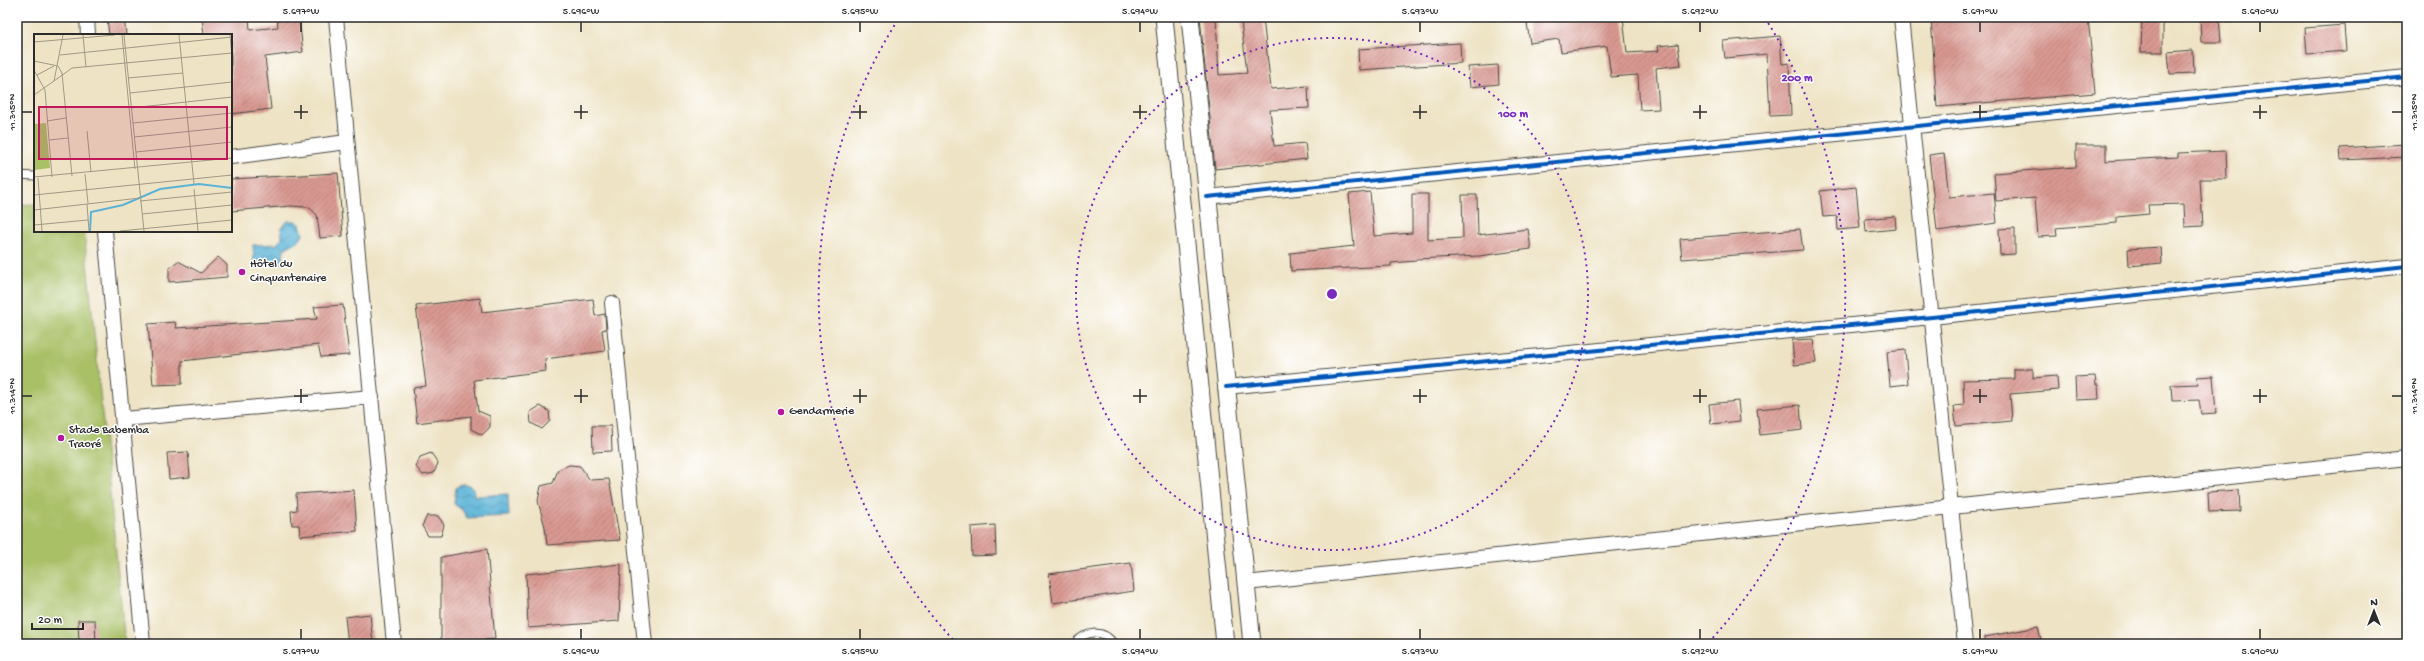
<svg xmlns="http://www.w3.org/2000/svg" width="2424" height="661" viewBox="0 0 2424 661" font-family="'Gochi Hand',sans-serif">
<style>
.green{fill:#a9c066;stroke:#6a7648}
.water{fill:url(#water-waves);stroke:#426e81}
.building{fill:url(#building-hatch)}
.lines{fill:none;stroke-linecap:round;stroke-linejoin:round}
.service-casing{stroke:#484742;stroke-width:9}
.minor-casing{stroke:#484742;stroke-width:16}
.tertiary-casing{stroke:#484742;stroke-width:19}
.service{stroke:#fff;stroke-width:7}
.minor{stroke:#fff;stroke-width:14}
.tertiary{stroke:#fff;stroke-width:17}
.cycleway-casing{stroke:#fff;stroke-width:6}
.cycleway{stroke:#0057b8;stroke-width:4}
.ticks{fill:none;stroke:#2b2b2b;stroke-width:1.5}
.ring{fill:none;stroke:#7b2cbf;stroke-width:2;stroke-dasharray:2 4}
.poi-dot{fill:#b5179e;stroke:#fff;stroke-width:1.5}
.labels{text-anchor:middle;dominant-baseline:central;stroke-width:3;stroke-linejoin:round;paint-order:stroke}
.poi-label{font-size:12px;fill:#2b2b2b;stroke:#fff;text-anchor:start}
.inset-river{fill:none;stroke:#5ab2d7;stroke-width:2}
.inset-road{fill:none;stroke:#a09987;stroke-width:1}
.view{fill:#c2185b;fill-opacity:0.15;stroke:#c2185b;stroke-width:2}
.inset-edge{fill:none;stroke:#2b2b2b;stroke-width:2}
.centre{fill:#7b2cbf;stroke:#fff;stroke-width:2}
.ring-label{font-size:12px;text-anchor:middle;font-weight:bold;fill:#7b2cbf;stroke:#fff;stroke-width:3;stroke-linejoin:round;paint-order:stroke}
.neatline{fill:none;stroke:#2b2b2b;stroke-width:1.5}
.ticks-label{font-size:10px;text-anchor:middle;fill:#2b2b2b}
</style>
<defs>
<pattern id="water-waves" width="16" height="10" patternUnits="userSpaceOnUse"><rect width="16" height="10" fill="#5ab2d7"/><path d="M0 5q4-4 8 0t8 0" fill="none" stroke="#4b91af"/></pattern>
<pattern id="building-hatch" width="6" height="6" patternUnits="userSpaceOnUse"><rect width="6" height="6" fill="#d99992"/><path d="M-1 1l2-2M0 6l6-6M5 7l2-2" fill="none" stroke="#b07d77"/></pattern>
</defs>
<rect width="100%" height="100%" fill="#fff"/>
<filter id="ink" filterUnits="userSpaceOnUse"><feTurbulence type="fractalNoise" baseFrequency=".025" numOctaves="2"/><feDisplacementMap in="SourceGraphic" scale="8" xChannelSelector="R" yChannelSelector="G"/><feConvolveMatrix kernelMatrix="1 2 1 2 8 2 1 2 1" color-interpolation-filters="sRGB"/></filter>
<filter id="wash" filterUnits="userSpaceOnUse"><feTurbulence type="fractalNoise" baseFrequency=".012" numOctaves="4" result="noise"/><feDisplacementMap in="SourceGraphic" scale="16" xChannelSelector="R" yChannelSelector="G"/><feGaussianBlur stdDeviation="0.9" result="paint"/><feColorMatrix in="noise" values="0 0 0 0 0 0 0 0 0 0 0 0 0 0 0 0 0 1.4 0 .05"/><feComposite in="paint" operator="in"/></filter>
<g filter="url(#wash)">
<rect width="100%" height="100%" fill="#eee3c5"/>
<path class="green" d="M35 204V231H84L125 644H17V205Z"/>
<g class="water">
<path d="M288 221H295L300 224 303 235 300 240 284 249 283 262 254 263 253 245 277 244 282 238 281 227Z"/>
<path d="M464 484 472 487 475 496 508 494 509 516 467 518 462 510 454 504 456 487Z"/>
</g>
<g id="blocks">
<g class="building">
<path d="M107 17H124L126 35H109Z"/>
<path d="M202 17H249L250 30 278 27 277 17H299L303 52 265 57 271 109 231 114V35H204Z"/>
<path d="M1200 17H1216L1219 75 1247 73 1241 21 1263 18 1271 89 1308 86 1309 108 1270 110 1274 146 1305 143 1307 159 1215 169Z"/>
<path d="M1563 17H1623L1627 53 1659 51 1658 46 1678 44 1681 65 1656 68 1659 109 1640 110 1638 75 1611 77 1607 46 1561 52 1559 39 1530 43 1527 23Z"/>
<path d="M1931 17H2088L2095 93 1937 107Z"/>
<path d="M2142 17H2163V52H2141Z"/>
<path d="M2200 17H2219L2221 42H2201Z"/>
<path d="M2344 25 2346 51 2307 54 2305 28Z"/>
<path d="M1780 36 1782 64 1789 63 1791 115 1770 116 1767 54 1725 58 1723 41Z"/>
<path d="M1460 43 1461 63 1359 70 1358 49Z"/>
<path d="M2193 50 2194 73 2170 74 2168 52Z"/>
<path d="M1498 65 1499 84 1470 87 1468 67Z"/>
<path d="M2407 144V157L2341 160 2340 148Z"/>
<path d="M2076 145H2106V161L2178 157V153L2226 151 2227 179H2200L2203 226 2185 227 2184 204 2148 205 2149 214 2117 217V223L2056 228 2057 236 2038 237 2035 198 1996 201 1994 173 2076 167Z"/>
<path d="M1944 153 1949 197 1994 193 1997 223 1937 231 1929 155Z"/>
<path d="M338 173 343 236 320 238 317 215 310 208 305 207 291 206 231 211V179Z"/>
<path d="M1856 187 1860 228 1838 230 1837 216 1823 217 1820 191Z"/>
<path d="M1370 192 1374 236 1412 233V194H1428V240L1463 238 1462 195H1477L1478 235 1528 229 1531 249 1479 256 1416 259V261L1391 263V266L1291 271 1290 253 1354 246 1349 194Z"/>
<path d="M1895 216 1896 229 1866 232 1865 219Z"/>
<path d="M2015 228V254L2000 255 1999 229Z"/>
<path d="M1800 229 1803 250 1682 259 1680 239Z"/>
<path d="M2161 247 2162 263 2129 266 2128 249Z"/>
<path d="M218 257 227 265V277L169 282V268L178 261 201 273Z"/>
<path d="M480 298 482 312 593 299 595 316 605 314 606 329 602 330 605 351 545 359 546 371 474 380 478 411 490 416V427L482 435 471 429V416L417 423 413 388 426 386 416 306Z"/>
<path d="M343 305 349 355 321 357 318 345 182 361V384L153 385 148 324 175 322 176 328 317 319 314 307Z"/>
<path d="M1813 339 1816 363 1794 365 1792 340Z"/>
<path d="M1905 350 1908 384 1890 386 1887 352Z"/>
<path d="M2014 369H2033V378L2057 376 2058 390 2010 394 2012 421 1956 426 1954 406 1964 405 1963 380 2014 379Z"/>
<path d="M2095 376 2096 385H2098L2099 399 2076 400 2075 377Z"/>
<path d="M2213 376 2216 413 2201 414 2199 400 2172 401 2171 385 2198 384 2197 377Z"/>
<path d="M1738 401 1740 421 1711 424 1709 404Z"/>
<path d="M1800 405 1802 430 1760 435 1757 409Z"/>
<path d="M540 406 549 411 550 421 542 429 531 423 530 412Z"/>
<path d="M592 426H611L612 451 593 452Z"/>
<path d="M188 452 190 477 169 479 167 453Z"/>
<path d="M431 453 438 463 434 473 423 475 416 467 420 457Z"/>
<path d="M569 465 580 466 590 480 609 479 620 540 547 545 545 527 538 501 541 486 553 483 558 470Z"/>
<path d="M354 490 357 531 300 536 299 525H292L291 511 297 510 296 494Z"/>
<path d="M2239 490 2240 511 2209 512 2208 492Z"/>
<path d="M427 516H438L444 525 441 536H428L422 526Z"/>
<path d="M995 525 996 555 972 556 971 527Z"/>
<path d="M487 549 495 639 441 644V557Z"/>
<path d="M1131 563 1134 591 1053 603 1049 574Z"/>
<path d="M621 564 619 621 528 628 526 574Z"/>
<path d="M370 614 373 644H348L345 617Z"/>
<path d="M78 620H95L96 644H79Z"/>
<path d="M2038 627 2042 644H1985V637Z"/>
</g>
</g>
</g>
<g filter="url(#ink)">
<use href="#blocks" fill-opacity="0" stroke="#484742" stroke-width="1"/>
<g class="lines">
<g class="service-casing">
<g id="service">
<path d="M17 175 35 176"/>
<path d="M1074 644C1085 630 1104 629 1114 644"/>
</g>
</g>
<g class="minor-casing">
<g id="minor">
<path d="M87 17 88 35"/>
<path d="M336 17 394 644"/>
<path d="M1901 17 1965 644"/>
<path d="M231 157 347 142"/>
<path d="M1207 197 2407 77"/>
<path d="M105 231 143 644"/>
<path d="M612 303 645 644"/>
<path d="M1226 387 1932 317 2407 266"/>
<path d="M123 419 372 397"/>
<path d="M1246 583 2407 458"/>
</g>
</g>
<g class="tertiary-casing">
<g id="tertiary">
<path d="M1164 17 1225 644"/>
<path d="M1190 17 1252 644"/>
</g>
</g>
<use href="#service" class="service"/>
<use href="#minor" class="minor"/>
<use href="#tertiary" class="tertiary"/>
<g class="cycleway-casing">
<g id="cycleway">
<path d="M1207 197 2407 77"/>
<path d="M1226 387 1932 317 2407 266"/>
</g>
</g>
<use href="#cycleway" class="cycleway"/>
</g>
</g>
<path class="ticks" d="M301 22V32M581 22V32M860 22V32M1140 22V32M1420 22V32M1700 22V32M1980 22V32M2260 22V32M301 105V119M581 105V119M860 105V119M1140 105V119M1420 105V119M1700 105V119M1980 105V119M2260 105V119M22 112H32M294 112H308M574 112H588M853 112H867M1133 112H1147M1413 112H1427M1693 112H1707M1973 112H1987M2253 112H2267M2392 112H2402M301 389V403M581 389V403M860 389V403M1140 389V403M1420 389V403M1700 389V403M1980 389V403M2260 389V403M22 396H32M294 396H308M574 396H588M853 396H867M1133 396H1147M1413 396H1427M1693 396H1707M1973 396H1987M2253 396H2267M2392 396H2402M301 629V639M581 629V639M860 629V639M1140 629V639M1420 629V639M1700 629V639M1980 629V639M2260 629V639"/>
<g class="ring">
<circle cx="1332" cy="294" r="256"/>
<path d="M957 644A513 513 0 0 1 899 18M1765 18A513 513 0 0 1 1707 644"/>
</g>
<g class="poi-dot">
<circle cx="242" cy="272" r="4"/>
<circle cx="781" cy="412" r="4"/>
<circle cx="61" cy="438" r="4"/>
</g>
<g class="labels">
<g class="poi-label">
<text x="250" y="265">Hôtel du<tspan x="250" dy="14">Cinquantenaire</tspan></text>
<text x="789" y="412">Gendarmerie</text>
<text x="69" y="431">Stade Babemba<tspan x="69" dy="14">Traoré</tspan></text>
</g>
</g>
<g transform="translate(34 34)">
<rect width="198" height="198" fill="#eee3c5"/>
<path d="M12 89 16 134 0 136V90Z" fill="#a9c066"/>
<path class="inset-river" d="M56 197 57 178 89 171 126 155 165 150 198 154"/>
<path class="inset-road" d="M49 1 52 33M88 1 101 135M90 1 110 197M145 1 160 150M196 1 198 24M0 8 81 1M26 21 198 3M0 27 24 32 28 39 38 142M0 36 11 56 18 143M3 41 20 32M94 44 149 39M20 47 38 34 198 19M96 59 198 48M0 61 20 47 29 1M97 74 198 63M13 87 32 84M99 89 198 79M53 97 57 138M100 103 198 93M15 106 34 104M102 118 198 108M51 140 54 169M0 143 198 124M4 144 8 197M160 155 164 197M0 161 198 141M106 167 198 158M53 170 55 197M0 176 106 164M108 180 198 171M0 191 54 186M86 197 198 186"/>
<path class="view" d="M5 73H193V125H5Z"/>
<rect width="198" height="198" class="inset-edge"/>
</g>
<circle cx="1332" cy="294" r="6" class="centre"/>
<g class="ring-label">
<text x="1797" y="81">200 m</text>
<text x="1513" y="117">100 m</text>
</g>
<rect width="2424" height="661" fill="none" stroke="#fff" stroke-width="44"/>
<g transform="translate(2374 611)" stroke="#ffffff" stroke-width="3" paint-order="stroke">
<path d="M0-3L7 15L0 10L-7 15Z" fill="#2b2b2b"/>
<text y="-6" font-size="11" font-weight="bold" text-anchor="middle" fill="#2b2b2b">N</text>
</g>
<path d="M32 623v6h51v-6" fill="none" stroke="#2b2b2b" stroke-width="2"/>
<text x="38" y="623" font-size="12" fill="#2b2b2b" stroke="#ffffff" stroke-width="3" paint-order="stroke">20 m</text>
<rect x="22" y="22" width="2380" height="617" class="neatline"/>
<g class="ticks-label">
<text x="301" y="14">5.697°W</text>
<text x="581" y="14">5.696°W</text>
<text x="860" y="14">5.695°W</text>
<text x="1140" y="14">5.694°W</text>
<text x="1420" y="14">5.693°W</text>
<text x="1700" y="14">5.692°W</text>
<text x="1980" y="14">5.691°W</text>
<text x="2260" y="14">5.690°W</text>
<text transform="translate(11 112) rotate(-90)" y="4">11.315°N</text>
<text transform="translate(2413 112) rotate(-90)" y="4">11.315°N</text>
<text transform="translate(11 396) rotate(-90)" y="4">11.314°N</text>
<text transform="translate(2413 396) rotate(-90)" y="4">11.314°N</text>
<text x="301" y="654">5.697°W</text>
<text x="581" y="654">5.696°W</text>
<text x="860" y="654">5.695°W</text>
<text x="1140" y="654">5.694°W</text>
<text x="1420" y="654">5.693°W</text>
<text x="1700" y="654">5.692°W</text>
<text x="1980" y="654">5.691°W</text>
<text x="2260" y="654">5.690°W</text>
</g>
</svg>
